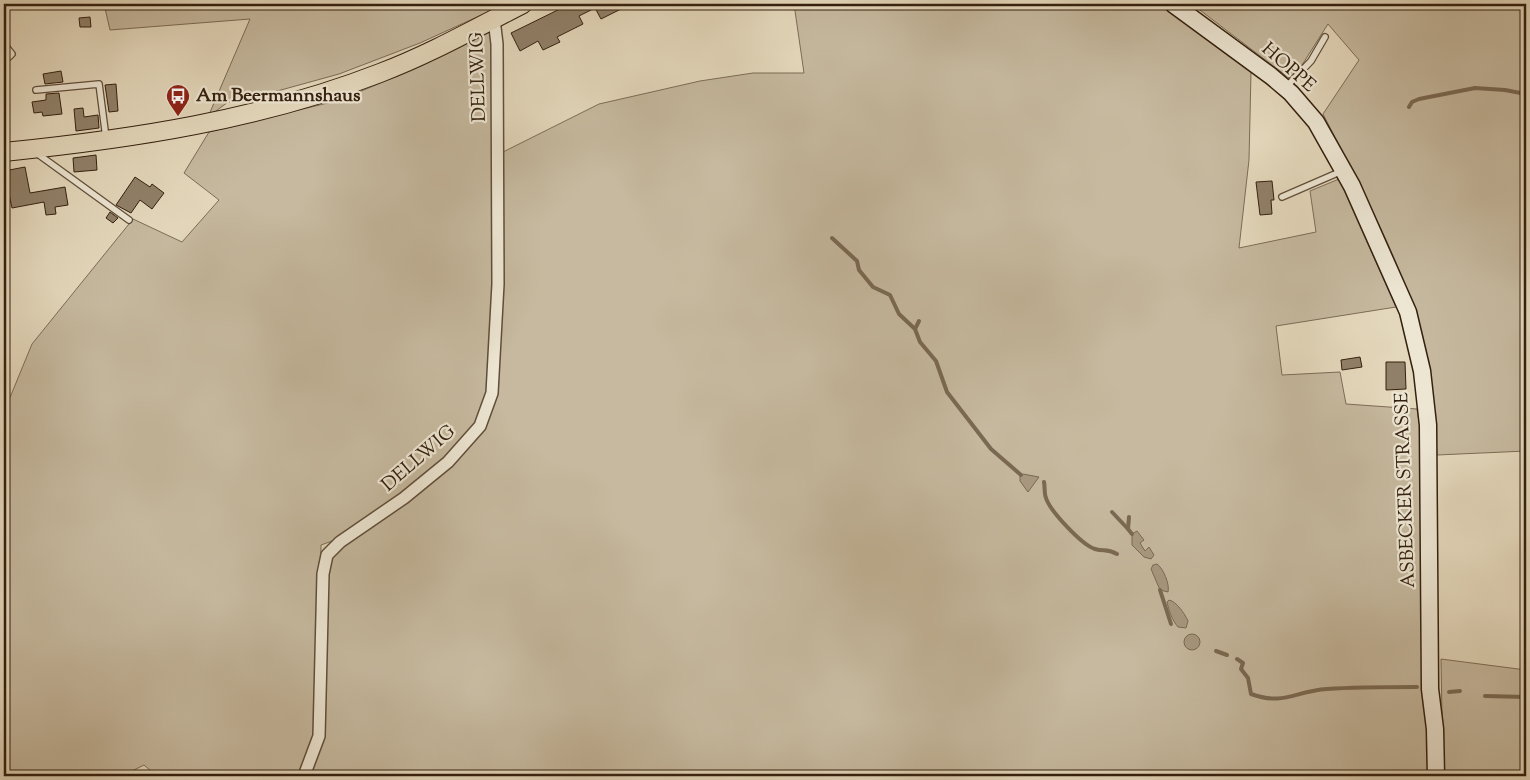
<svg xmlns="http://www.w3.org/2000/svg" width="1530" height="780" viewBox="0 0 1530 780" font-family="'Sorts Mill Goudy',serif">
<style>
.green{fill:#c6b99f;stroke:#7d6c57}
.water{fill:#a89981;stroke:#7a6953}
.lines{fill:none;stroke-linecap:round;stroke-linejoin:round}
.stream{stroke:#7a6953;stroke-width:4}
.building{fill:#908069;stroke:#34200f}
.lane-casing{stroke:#604e3a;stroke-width:8}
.street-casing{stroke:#604e3a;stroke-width:14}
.secondary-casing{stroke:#34200f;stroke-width:19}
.primary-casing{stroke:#34200f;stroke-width:20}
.lane{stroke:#ede6d3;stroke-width:5.5}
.street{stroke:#ede6d3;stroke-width:11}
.secondary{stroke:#ede6d3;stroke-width:16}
.primary{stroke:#e4d8bc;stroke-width:18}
.labels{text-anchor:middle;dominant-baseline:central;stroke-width:4.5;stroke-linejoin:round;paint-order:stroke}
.street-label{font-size:19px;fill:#34200f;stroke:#ede6d3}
.poi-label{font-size:19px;font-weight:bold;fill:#34200f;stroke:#ede6d3;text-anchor:start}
</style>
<rect width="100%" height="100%" fill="#e4d8bc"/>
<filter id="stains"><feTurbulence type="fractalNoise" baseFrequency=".004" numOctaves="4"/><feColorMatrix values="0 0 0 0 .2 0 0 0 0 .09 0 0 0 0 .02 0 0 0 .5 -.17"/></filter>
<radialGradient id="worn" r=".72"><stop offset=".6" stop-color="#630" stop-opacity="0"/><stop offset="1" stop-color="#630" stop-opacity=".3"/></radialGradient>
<g class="green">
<path d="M104 4H487L490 11 420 43 339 74 241 101 228 102 208 117 250 19 110 30Z"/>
<path d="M794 4H1160L1251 72 1249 160 1239 248 1316 232 1310 191 1339 179 1396 307 1276 326 1282 375 1340 372 1346 404 1417 409 1420 428 1429 776H308L325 730V575C333 542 340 550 360 531L321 545 317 738 301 776H157L144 765 122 776H6L4 412 32 344 133 219 182 242 219 200 184 173 209 132 340 100 421 66 482 35 488 32 492 34 495 81V244L502 241 503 152 599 104 700 81 753 73H804Z"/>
<path d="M1192 4H1526V451L1437 455C1435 419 1432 382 1424 346 1404 265 1361 188 1323 114L1359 60 1328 24 1302 65 1289 78Z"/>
<path d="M1441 659 1526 670V776H1443Z"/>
</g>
<g class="water">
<path d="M1023 474 1039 477 1028 492 1020 481V476Z"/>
<path d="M1137 531 1144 540 1140 543 1145 551 1149 547 1154 555 1151 559 1144 557 1132 545V534Z"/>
<path d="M1157 564C1163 568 1170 584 1168 592L1160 590 1151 569 1153 565Z"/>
<path d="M1169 600C1176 601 1185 614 1188 621L1186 628 1178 627C1172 620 1169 611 1167 602Z"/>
<circle cx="1192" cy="642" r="8"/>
</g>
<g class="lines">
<g class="stream">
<path d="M1409 107 1412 102 1419 99 1475 88 1505 90 1526 94"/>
<path d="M832 238 857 261 859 270 873 287 890 295 899 314 915 329 920 342 936 361 947 392 991 449 1021 475"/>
<path d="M915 329 919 321"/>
<path d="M1044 482C1045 487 1044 493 1046 498 1050 511 1082 545 1095 549 1104 552 1106 548 1117 554"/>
<path d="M1112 512 1128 529"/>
<path d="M1129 517 1128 529 1132 534"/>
<path d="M1160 590 1171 624"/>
<path d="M1216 651 1227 655"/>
<path d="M1237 659 1243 663 1241 669 1248 678 1251 694C1284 706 1295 691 1327 689 1356 687 1387 687 1417 687"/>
<path d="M1449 692 1460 691"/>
<path d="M1485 696 1526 697"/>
</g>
</g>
<g class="building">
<path d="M570 4H631L601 19 595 8 579 16 583 24 557 37 560 42 543 50 538 41 520 51 511 33Z"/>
<path d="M90 17 91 27H80L79 18Z"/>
<path d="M61 71 63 82 45 84 43 74Z"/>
<path d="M116 84 118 111 109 112 105 85Z"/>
<path d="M59 93 62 114 43 116 42 112 34 113 32 102 46 100V94Z"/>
<path d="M83 108 84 117 98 115 99 128 76 131 74 109Z"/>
<path d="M96 155 97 170 74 172 73 158Z"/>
<path d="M25 167 30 193 65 187 68 205 55 207 56 214 46 215 44 202 12 208 4 171Z"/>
<path d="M135 177 150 187 152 184 164 193 152 209 140 200 131 213 116 205Z"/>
<path d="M1272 181 1274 200H1271L1272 214 1260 215 1256 182Z"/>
<path d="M110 212 118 218 113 223 106 218Z"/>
<path d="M1360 357 1362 367 1342 370 1341 360Z"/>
<path d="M1386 362H1405L1406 389 1386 390Z"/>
</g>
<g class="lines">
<g class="lane-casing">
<g id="lane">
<path d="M4 44 12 54 9 57"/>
<path d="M1287 86 1311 61 1325 37"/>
<path d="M36 90 99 84 106 138"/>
<path d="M35 152 129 220"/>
<path d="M1282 197 1342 171"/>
</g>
</g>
<g class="street-casing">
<path id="street" d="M304 776 319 736 323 574 327 555 340 542 404 498 448 462 480 426 492 393 498 284 497 44 494 19"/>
</g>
<g class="secondary-casing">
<path id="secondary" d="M1173 4 1271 76 1291 93 1316 122 1352 186 1408 312 1422 371 1428 425 1430 689 1435 729 1436 776"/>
</g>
<g class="primary-casing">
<path id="primary" d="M4 152C132 139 259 120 380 73 430 54 476 28 523 4"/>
</g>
<use href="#lane" class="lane"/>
<use href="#street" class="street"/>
<use href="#secondary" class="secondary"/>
<use href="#primary" class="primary"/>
</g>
<defs>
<g id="bus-pin" transform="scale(1.25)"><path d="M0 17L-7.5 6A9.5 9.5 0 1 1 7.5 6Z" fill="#8f2418" stroke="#ede6d3"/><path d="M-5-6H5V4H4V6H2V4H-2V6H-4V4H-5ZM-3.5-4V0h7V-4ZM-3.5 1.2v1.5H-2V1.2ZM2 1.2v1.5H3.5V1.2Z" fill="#fff"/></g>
</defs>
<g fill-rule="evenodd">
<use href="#bus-pin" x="178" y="96"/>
</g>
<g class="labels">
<g class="street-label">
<text transform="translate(1288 68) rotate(41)">HOPPE</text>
<text transform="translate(479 77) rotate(-92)">DELLWIG</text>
<text transform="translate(419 459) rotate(-41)">DELLWIG</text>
<text transform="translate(1406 490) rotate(-92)">ASBECKER STRASSE</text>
</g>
<g class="poi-label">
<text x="196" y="96">Am Beermannshaus</text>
</g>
</g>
<rect width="1530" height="780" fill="none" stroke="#e4d8bc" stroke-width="20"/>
<rect x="5" y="5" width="1520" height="770" fill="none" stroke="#34200f" stroke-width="2.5"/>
<rect x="10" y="10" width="1510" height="760" fill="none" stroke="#34200f"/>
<rect width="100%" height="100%" filter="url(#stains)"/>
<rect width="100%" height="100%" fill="url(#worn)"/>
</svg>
